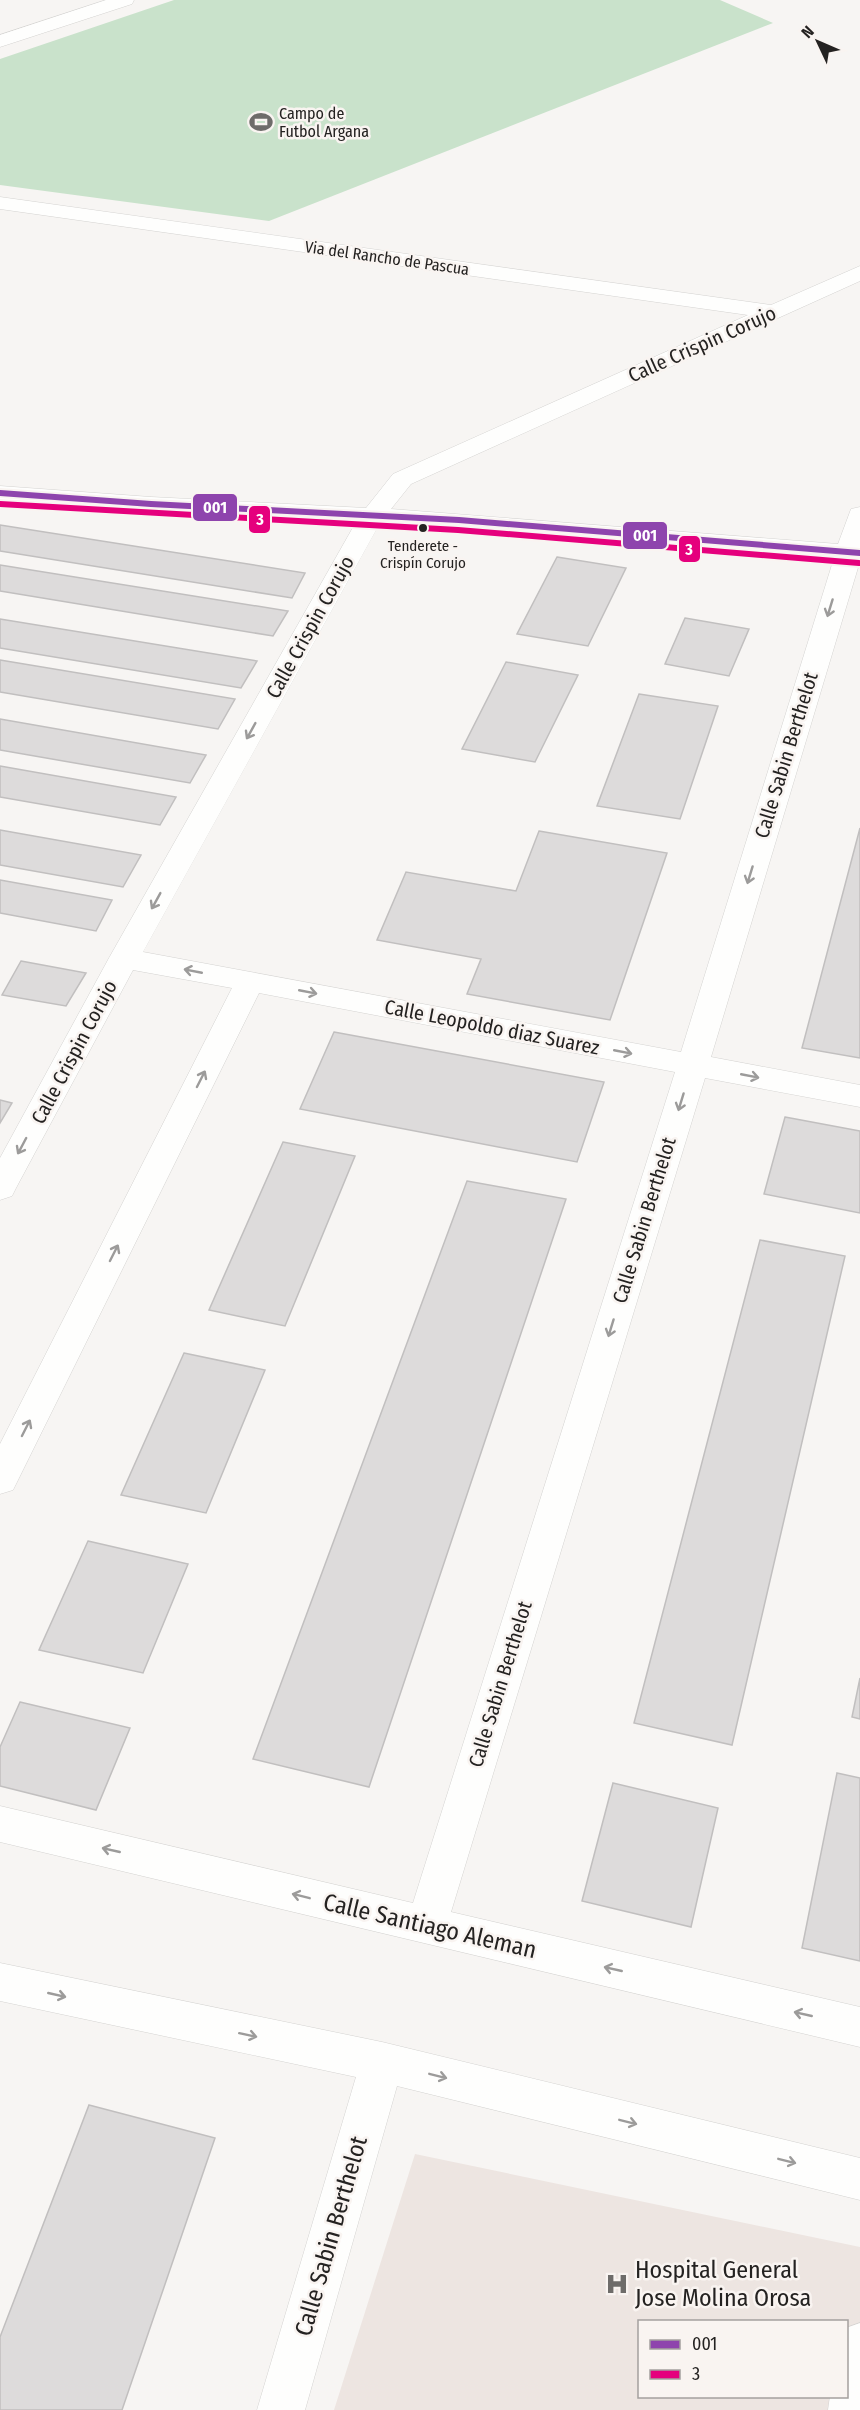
<svg xmlns="http://www.w3.org/2000/svg" width="860" height="2410" viewBox="0 0 860 2410" font-family="'Fira Sans Condensed',sans-serif">
<style>
.built{fill:#ede5e1;fill-rule:evenodd}
.green{fill:#c9e2cb}
.building{fill:#dddbdb;stroke:#c1bfbf;stroke-width:1.5}
.lines{fill:none;stroke-linecap:round;stroke-linejoin:round}
.minor-casing{stroke:#d4d3d1;stroke-width:1}
.minor{fill:#fefefd;fill-rule:evenodd}
.bus-1-casing{stroke:#f9f4f1;stroke-width:10}
.bus-2-casing{stroke:#f9f4f1;stroke-width:10}
.bus-1{stroke:#8e44ad;stroke-width:6}
.bus-2{stroke:#e5007d;stroke-width:6}
.oneway{stroke:#9c9b9a}
.bus-dot{fill:#242221;stroke:#f9f4f1;stroke-width:2}
.labels{text-anchor:middle;dominant-baseline:central;stroke-width:5;stroke-linejoin:round;paint-order:stroke}
.far-bus-label{font-size:15px;fill:#242221;stroke:#f9f4f1}
.far-poi-label{font-size:16px;fill:#242221;stroke:#f9f4f1;text-anchor:start}
.far-street-label{font-size:16px;fill:#242221;stroke:#f9f4f1}
.street-label{font-size:20px;fill:#242221;stroke:#f9f4f1}
.near-street-label{font-size:24px;fill:#242221;stroke:#f9f4f1}
.near-poi-label{font-size:24px;fill:#242221;stroke:#f9f4f1;text-anchor:start}
.line-badge{stroke:#f9f4f1;stroke-width:2}
.badge-label{font-size:16px;text-anchor:middle;font-weight:bold;fill:#fff}
</style>
<rect width="100%" height="100%" fill="#f7f5f3"/>
<path class="built" d="M415 2154 860 2247V2410H334ZM640 2322H846V2396H640Z"/>
<path class="green" d="M174 0H720L773 23 269 221 0 185V59Z"/>
<g class="building">
<path d="M0 525 305 573 292 598 0 551Z"/>
<path d="M557 557 626 568 588 646 517 634Z"/>
<path d="M0 565 288 611 273 636 0 591Z"/>
<path d="M685 618 749 629 729 676 665 664Z"/>
<path d="M0 619 257 661 241 688 0 648Z"/>
<path d="M0 660 235 699 218 729 0 692Z"/>
<path d="M506 662 578 675 535 762 462 749Z"/>
<path d="M639 694 718 706 680 819 597 806Z"/>
<path d="M0 719 206 755 190 783 0 750Z"/>
<path d="M0 766 176 797 160 825 0 797Z"/>
<path d="M860 828V1058L802 1048Z"/>
<path d="M0 830 141 855 123 887 0 865Z"/>
<path d="M539 831 667 853 610 1020 467 994 481 959 377 940 406 872 516 891Z"/>
<path d="M0 880 112 900 96 931 0 913Z"/>
<path d="M21 961 86 973 66 1006 2 995Z"/>
<path d="M334 1032 604 1082 577 1162 300 1109Z"/>
<path d="M0 1100 12 1103 0 1123Z"/>
<path d="M785 1117 860 1131V1213L764 1194Z"/>
<path d="M283 1142 355 1156 285 1326 209 1310Z"/>
<path d="M467 1181 566 1199 369 1787 253 1759Z"/>
<path d="M760 1240 845 1256 732 1745 634 1723Z"/>
<path d="M184 1353 265 1370 206 1513 121 1495Z"/>
<path d="M88 1541 188 1564 143 1673 39 1650Z"/>
<path d="M860 1678V1719L852 1717Z"/>
<path d="M20 1702 130 1728 96 1810 0 1786V1747Z"/>
<path d="M837 1773 860 1778V1961L802 1948Z"/>
<path d="M613 1783 718 1808 691 1927 582 1901Z"/>
<path d="M89 2105 215 2138 122 2410H0V2337Z"/>
</g>
<g class="lines">
<g class="minor-casing">
<g id="minor">
<path d="M106 0H134L132 4 0 47V35Z"/>
<path d="M0 197 771 305 860 266V281L411 484 391 509 838 544 851 509 860 507V561L711 1057 860 1085V1107L705 1078 451 1912 860 2007V2047L0 1842V1806L413 1903 675 1072 259 993 18 1480 13 1490 0 1494V1444L232 988 133 970 16 1188 12 1196 0 1200V1158L109 958 356 522 151 511 0 500V486L151 497 366 508 393 474 748 315 0 209ZM380 523 459 527 834 558 681 1052 143 952Z"/>
<path d="M0 1963 382 2042 860 2158V2200L397 2086 305 2410H257L356 2077 0 2001Z"/>
<path d="M860 2323V2410H828L830 2396H846V2328Z"/>
</g>
</g>
<use href="#minor" class="minor"/>
<g class="bus-1-casing">
<path id="bus-1" d="M0 493 151 504 459 520 860 553"/>
</g>
<g class="bus-2-casing">
<path id="bus-2" d="M0 504 458 530 859 563"/>
</g>
<use href="#bus-1" class="bus-1"/>
<use href="#bus-2" class="bus-2"/>
</g>
<defs><path id="oneway-shaft" d="M-6 0H5M1.5-3L5.5 0L1.5 3" fill="none" stroke-width="1.6" stroke-linecap="round" stroke-linejoin="round" transform="scale(1.5)"/></defs>
<g class="oneway">
<use href="#oneway-shaft" transform="translate(830 608) rotate(107)"/>
<use href="#oneway-shaft" transform="translate(251 731) rotate(119)"/>
<use href="#oneway-shaft" transform="translate(750 875) rotate(107)"/>
<use href="#oneway-shaft" transform="translate(156 901) rotate(119)"/>
<use href="#oneway-shaft" transform="translate(193 971) rotate(-169)"/>
<use href="#oneway-shaft" transform="translate(308 992) rotate(11)"/>
<use href="#oneway-shaft" transform="translate(623 1052) rotate(11)"/>
<use href="#oneway-shaft" transform="translate(750 1076) rotate(11)"/>
<use href="#oneway-shaft" transform="translate(201 1079) rotate(-63)"/>
<use href="#oneway-shaft" transform="translate(681 1102) rotate(107)"/>
<use href="#oneway-shaft" transform="translate(22 1146) rotate(118)"/>
<use href="#oneway-shaft" transform="translate(114 1253) rotate(-63)"/>
<use href="#oneway-shaft" transform="translate(611 1328) rotate(107)"/>
<use href="#oneway-shaft" transform="translate(26 1428) rotate(-63)"/>
<use href="#oneway-shaft" transform="translate(111 1850) rotate(-167)"/>
<use href="#oneway-shaft" transform="translate(301 1896) rotate(-166)"/>
<use href="#oneway-shaft" transform="translate(613 1969) rotate(-167)"/>
<use href="#oneway-shaft" transform="translate(57 1995) rotate(13)"/>
<use href="#oneway-shaft" transform="translate(803 2014) rotate(-167)"/>
<use href="#oneway-shaft" transform="translate(248 2035) rotate(12)"/>
<use href="#oneway-shaft" transform="translate(438 2076) rotate(14)"/>
<use href="#oneway-shaft" transform="translate(628 2122) rotate(14)"/>
<use href="#oneway-shaft" transform="translate(787 2161) rotate(14)"/>
</g>
<defs>
<g id="stadium-bare" transform="scale(1.8)"><path d="M0-5a6.5 5 0 1 0 0 10a6.5 5 0 1 0 0-10ZM-3.5-1.8h7v3.6h-7Z" fill="#6e6c6a" stroke="#f9f4f1" stroke-width="2.5" paint-order="stroke"/></g>
<g id="hospital-bare" transform="scale(1.8)"><path d="M-5-5h3v3.5h4V-5h3V5h-3V1.5h-4V5h-3Z" fill="#6e6c6a" stroke="#f9f4f1" stroke-width="2.5" paint-order="stroke"/></g>
</defs>
<g fill-rule="evenodd">
<use href="#stadium-bare" x="261" y="122"/>
<use href="#hospital-bare" x="617" y="2284"/>
</g>
<circle class="bus-dot" cx="423" cy="528" r="5"/>
<g class="labels">
<g class="far-bus-label">
<text x="423" y="546">Tenderete -<tspan x="423" dy="17">Crispín Corujo</tspan></text>
</g>
<g class="far-poi-label">
<text x="279" y="113">Campo de<tspan x="279" dy="18">Futbol Argana</tspan></text>
</g>
<g class="far-street-label">
<text transform="translate(387 258) rotate(8)">Via del Rancho de Pascua</text>
</g>
<g class="street-label">
<text transform="translate(702 344) rotate(-24)">Calle Crispin Corujo</text>
<text transform="translate(310 627) rotate(-61)">Calle Crispin Corujo</text>
<text transform="translate(786 755) rotate(-73)">Calle Sabin Berthelot</text>
<text transform="translate(492 1027) rotate(11)">Calle Leopoldo diaz Suarez</text>
<text transform="translate(74 1052) rotate(-62)">Calle Crispin Corujo</text>
<text transform="translate(644 1220) rotate(-73)">Calle Sabin Berthelot</text>
<text transform="translate(500 1684) rotate(-73)">Calle Sabin Berthelot</text>
</g>
<g class="near-street-label">
<text transform="translate(430 1926) rotate(13)">Calle Santiago Aleman</text>
<text transform="translate(331 2236) rotate(-74)">Calle Sabin Berthelot</text>
</g>
<g class="near-poi-label">
<text x="635" y="2270">Hospital General<tspan x="635" dy="28">Jose Molina Orosa</tspan></text>
</g>
</g>
<g class="line-badge">
<rect x="192" y="493" width="46" height="29" rx="6" fill="#8e44ad"/>
<rect x="248" y="505" width="23" height="29" rx="6" fill="#e5007d"/>
<rect x="622" y="521" width="46" height="29" rx="6" fill="#8e44ad"/>
<rect x="678" y="535" width="23" height="28" rx="6" fill="#e5007d"/>
</g>
<g class="badge-label">
<text x="215" y="513">001</text>
<text x="260" y="525">3</text>
<text x="645" y="541">001</text>
<text x="689" y="555">3</text>
</g>
<rect x="638" y="2320" width="210" height="78" fill="#f9f4f1" stroke="#a4a09e" stroke-width="1.5"/>
<rect x="650" y="2340" width="30" height="9" fill="#8e44ad" stroke="#a4a09e" stroke-width="1.5"/>
<text x="692" y="2350" font-size="18" fill="#242221">001</text>
<rect x="650" y="2370" width="30" height="9" fill="#e5007d" stroke="#a4a09e" stroke-width="1.5"/>
<text x="692" y="2380" font-size="18" fill="#242221">3</text>
<g transform="translate(818 42) rotate(314)" stroke="#f9f4f1" stroke-width="4.5" paint-order="stroke">
<path d="M0-4.5L10 22L0 15L-10 22Z" fill="#242221"/>
<text y="-9" font-size="16" font-weight="bold" text-anchor="middle" fill="#242221">N</text>
</g>
</svg>
